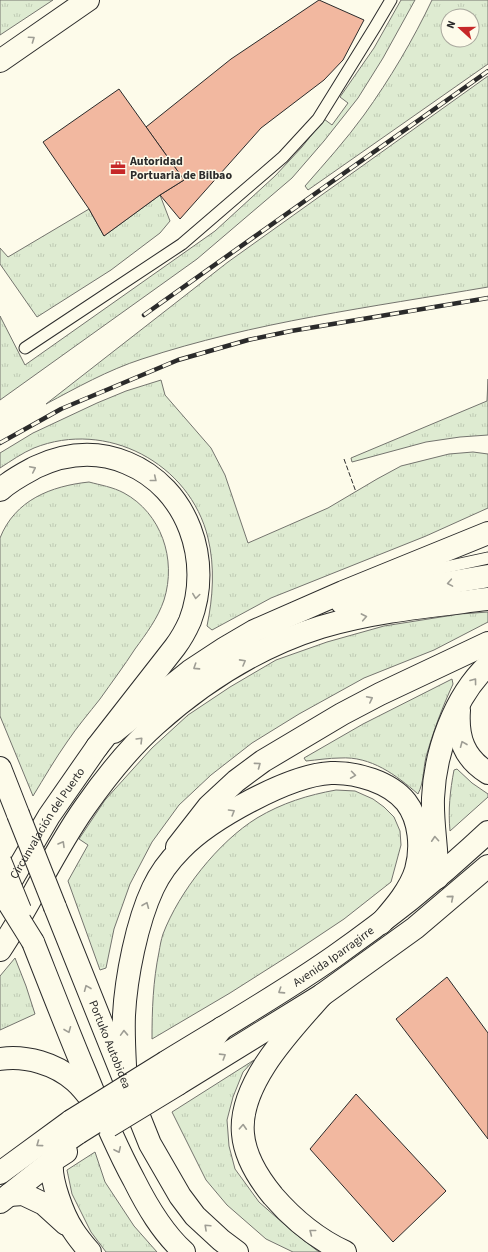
<svg xmlns="http://www.w3.org/2000/svg" width="488" height="1252" viewBox="0 0 488 1252" font-family="'Source Sans 3',sans-serif">
<style>
.grass{fill:url(#grass-tufts);stroke:#74746e;fill-rule:evenodd}
.building{fill:#f2b8a0;stroke:#2b2b2b}
.lines{fill:none;stroke-linecap:round;stroke-linejoin:round}
.service-casing{stroke:#2b2b2b;stroke-width:13}
.minor-casing{stroke:#2b2b2b;stroke-width:24}
.trunk-casing{stroke:#2b2b2b;stroke-width:24}
.motorway-casing{stroke:#2b2b2b;stroke-width:24}
.service{stroke:#fdfbea;stroke-width:11}
.minor{stroke:#fdfbea;stroke-width:22}
.trunk{stroke:#fdfbea;stroke-width:22}
.motorway{stroke:#fdfbea;stroke-width:22}
.rail-casing{stroke:#2b2b2b;stroke-width:4.5}
.rail{stroke:#fdfbea;stroke-width:3;stroke-dasharray:9;stroke-linecap:butt}
.minor-bridge-casing{stroke:#2b2b2b;stroke-width:24;stroke-linecap:butt}
.trunk-bridge-casing{stroke:#2b2b2b;stroke-width:24;stroke-linecap:butt}
.motorway-bridge-casing{stroke:#2b2b2b;stroke-width:24;stroke-linecap:butt}
.minor-bridge{stroke:#fdfbea;stroke-width:22}
.trunk-bridge{stroke:#fdfbea;stroke-width:22}
.motorway-bridge{stroke:#fdfbea;stroke-width:22}
.fence{stroke:#2b2b2b;stroke-width:1;stroke-dasharray:5 2;stroke-linecap:butt}
.oneway{stroke:#9e9d94}
.labels{text-anchor:middle;dominant-baseline:central;stroke-width:3;stroke-linejoin:round;paint-order:stroke}
.poi-label{font-size:12px;font-weight:bold;fill:#2b2b2b;stroke:#fdfbea;text-anchor:start}
.street-label{font-size:12px;fill:#2b2b2b;stroke:#fdfbea}
</style>
<defs>
<pattern id="grass-tufts" width="24" height="20" patternUnits="userSpaceOnUse"><rect width="24" height="20" fill="#deebd1"/><path d="M3 7l-1-3M5 7V3M7 7l1-3M15 17l-1-3M17 17v-4M19 17l1-3" fill="none" stroke="#bfcab4"/></pattern>
</defs>
<rect width="100%" height="100%" fill="#fdfbea"/>
<g class="grass">
<path d="M0 0H53L0 35Z"/>
<path d="M401 0H415L383 58 358 98 324 141 292 178 197 259 0 400V316L25 365 215 231 275 176 302 147 324 119 332 125 348 103 340 97 374 48Z"/>
<path d="M432 0H488V64L308 190 305 186C325 163 346 140 364 115 390 79 413 40 432 0ZM448 16H472V40H448Z"/>
<path d="M488 76V287C372 307 254 322 142 359 108 370 76 388 46 404L228 262Z"/>
<path d="M160 195 170 221 160 233 111 270 37 317 0 264V248L8 257 89 209 104 236Z"/>
<path d="M488 379V435L460 437 426 442 352 462 351 458 487 401Z"/>
<path d="M161 380 165 395 211 448 225 475 248 543 328 508 377 479 401 466 449 454 473 452 488 454V508L426 536 271 598 212 630 207 626C213 597 215 567 208 538 190 463 106 419 34 448 22 453 11 461 0 468V453L33 433 97 403 126 391Z"/>
<path d="M89 482C100 485 113 487 124 493 161 513 177 559 164 600 158 618 146 634 135 649 124 666 112 682 100 699 89 713 77 727 67 742 55 759 44 778 33 796L0 716V538C15 500 51 486 89 482Z"/>
<path d="M488 612V622L434 650 364 678 299 714 252 743 211 775 179 805 152 842 130 884 114 929 106 968 100 970 68 881 88 845 79 839 105 800 152 748 188 715 230 687 276 660 327 642 384 626 460 614Z"/>
<path d="M452 679 453 684C442 708 433 732 426 757 423 770 424 782 418 794 396 775 371 756 340 758 329 758 317 760 306 761L304 758 363 724Z"/>
<path d="M457 769 472 783 488 794V797L450 831C448 810 450 791 454 770Z"/>
<path d="M336 790 355 791 373 799 384 807 394 817 400 831 401 845 391 882 344 919 293 953 230 993 152 1039C152 1010 153 981 159 952 160 946 161 940 163 934 179 892 218 842 257 818 282 803 308 795 336 790Z"/>
<path d="M15 958 26 986 35 1014 0 1030V976Z"/>
<path d="M254 1060 243 1072 233 1097 227 1120 229 1146 235 1169 259 1202 293 1232 319 1252H293L266 1239 227 1205 206 1180 172 1112Z"/>
<path d="M95 1152 105 1182 134 1226 157 1252H106L91 1232 72 1194 67 1170Z"/>
</g>
<g class="building">
<path d="M319 0 364 20 343 60 324 80 261 128 180 219 160 195 184 180 146 127 231 59Z"/>
<path d="M119 89 184 180 160 195 104 236 89 209 43 142Z"/>
<path d="M447 977 488 1033V1139L396 1019Z"/>
<path d="M356 1094 446 1191 393 1242 310 1149Z"/>
</g>
<g class="lines">
<g class="service-casing">
<g id="service">
<path d="M25 348 182 244 283 157 318 119 375 27 391 0"/>
<path d="M405 576 488 558"/>
</g>
</g>
<g class="minor-casing">
<g id="minor">
<path d="M0 61 88 0"/>
<path d="M342 603 388 593 488 576"/>
<path d="M459 710C457 738 464 758 488 773"/>
<path d="M114 732 190 671 225 648 254 631 343 592 488 533"/>
<path d="M177 847 209 806 236 781 263 761 342 714 380 694 488 643"/>
<path d="M437 878C438 851 432 825 433 798 435 752 454 697 488 665"/>
<path d="M0 950C31 904 53 852 85 807 106 777 129 748 156 724 203 682 260 646 321 627 375 611 432 606 488 599"/>
</g>
</g>
<g class="trunk-casing">
<g id="trunk">
<path id="s1" d="M1 898 49 816 97 747"/>
<path d="M0 1059C26 1055 56 1064 75 1081 84 1089 90 1098 97 1107"/>
<path id="s2" d="M166 1062C223 1027 281 994 335 956 389 918 440 877 488 832"/>
<path d="M178 1084 322 995 415 928 488 866"/>
<path d="M0 1173 71 1121"/>
<path d="M0 1202 52 1161 66 1152"/>
</g>
</g>
<g class="motorway-casing">
<g id="motorway">
<path d="M0 490C11 480 23 474 36 467 66 453 96 450 127 463 188 488 213 561 190 621 186 630 181 639 175 647L97 747"/>
<path d="M0 768 18 814"/>
<path id="s3" d="M55 907 150 1144 180 1196 195 1216 221 1240 237 1252"/>
<path d="M33 942C50 985 67 1029 85 1072 100 1109 115 1145 134 1180 147 1206 162 1232 184 1252"/>
<path d="M322 995C291 1030 238 1084 243 1134 245 1157 259 1179 273 1196 293 1219 317 1239 345 1252"/>
<path d="M172 1074 199 1057 222 1028"/>
<path d="M126 1086C125 1062 123 1038 124 1015 126 977 137 922 153 888 160 873 170 860 181 849 210 819 289 775 331 773 356 772 390 782 406 802 420 820 422 848 416 870 410 890 394 908 381 923"/>
<path d="M78 1133C68 1140 53 1149 52 1162 50 1180 63 1215 73 1230 78 1238 84 1245 90 1252"/>
<path d="M9 1195 23 1194 44 1204 66 1224"/>
</g>
</g>
<use href="#service" class="service"/>
<use href="#minor" class="minor"/>
<use href="#trunk" class="trunk"/>
<use href="#motorway" class="motorway"/>
<g class="rail-casing">
<g id="rail">
<path d="M144 315 488 71"/>
<path d="M0 443 61 409 178 360 248 340 291 331 488 298"/>
</g>
</g>
<use href="#rail" class="rail"/>
<g class="minor-bridge-casing">
<path id="minor-bridge" d="M0 861 20 910"/>
</g>
<g class="trunk-bridge-casing">
<g id="trunk-bridge">
<path d="M71 1121 166 1062"/>
<path d="M109 1126 178 1084"/>
</g>
</g>
<g class="motorway-bridge-casing">
<g id="motorway-bridge">
<path d="M18 814 55 907"/>
<path d="M0 889 33 942"/>
<path d="M78 1133 172 1074"/>
</g>
</g>
<use href="#minor-bridge" class="minor-bridge"/>
<use href="#trunk-bridge" class="trunk-bridge"/>
<use href="#motorway-bridge" class="motorway-bridge"/>
<path class="fence" d="M344 459 356 492"/>
</g>
<defs><path id="oneway-chevron" d="M-2-3.5L2.5 0L-2 3.5" fill="none" stroke-width="1.6" stroke-linecap="round" stroke-linejoin="round"/></defs>
<g class="oneway">
<use href="#oneway-chevron" transform="translate(32 39) rotate(-35)"/>
<use href="#oneway-chevron" transform="translate(33 469) rotate(-26)"/>
<use href="#oneway-chevron" transform="translate(154 479) rotate(39)"/>
<use href="#oneway-chevron" transform="translate(450 583) rotate(170)"/>
<use href="#oneway-chevron" transform="translate(196 596) rotate(98)"/>
<use href="#oneway-chevron" transform="translate(364 617) rotate(-11)"/>
<use href="#oneway-chevron" transform="translate(243 662) rotate(-29)"/>
<use href="#oneway-chevron" transform="translate(196 667) rotate(147)"/>
<use href="#oneway-chevron" transform="translate(474 681) rotate(-53)"/>
<use href="#oneway-chevron" transform="translate(370 699) rotate(-27)"/>
<use href="#oneway-chevron" transform="translate(140 740) rotate(-45)"/>
<use href="#oneway-chevron" transform="translate(463 744) rotate(-112)"/>
<use href="#oneway-chevron" transform="translate(258 765) rotate(-36)"/>
<use href="#oneway-chevron" transform="translate(353 775) rotate(8)"/>
<use href="#oneway-chevron" transform="translate(232 812) rotate(-31)"/>
<use href="#oneway-chevron" transform="translate(435 839) rotate(-94)"/>
<use href="#oneway-chevron" transform="translate(62 844) rotate(-60)"/>
<use href="#oneway-chevron" transform="translate(451 898) rotate(-40)"/>
<use href="#oneway-chevron" transform="translate(146 905) rotate(-68)"/>
<use href="#oneway-chevron" transform="translate(87 988) rotate(-112)"/>
<use href="#oneway-chevron" transform="translate(281 991) rotate(147)"/>
<use href="#oneway-chevron" transform="translate(68 1030) rotate(68)"/>
<use href="#oneway-chevron" transform="translate(124 1033) rotate(-92)"/>
<use href="#oneway-chevron" transform="translate(223 1056) rotate(-32)"/>
<use href="#oneway-chevron" transform="translate(243 1127) rotate(-87)"/>
<use href="#oneway-chevron" transform="translate(39 1144) rotate(144)"/>
<use href="#oneway-chevron" transform="translate(118 1150) rotate(65)"/>
<use href="#oneway-chevron" transform="translate(207 1227) rotate(-137)"/>
<use href="#oneway-chevron" transform="translate(312 1232) rotate(-142)"/>
</g>
<defs>
<g id="office-bare" transform="scale(1.2)"><path d="M-6-3h4V-5.5h4V-3h4V5H-6ZM-1-4.5V-3h2v-1.5ZM-6 0V1H6V0Z" fill="#c62828" stroke="#fdfbea" stroke-width="2.5" paint-order="stroke"/></g>
</defs>
<g fill-rule="evenodd">
<use href="#office-bare" x="118" y="168"/>
</g>
<g class="labels">
<g class="poi-label">
<text x="130" y="161">Autoridad<tspan x="130" dy="14">Portuaria de Bilbao</tspan></text>
</g>
<g class="street-label">
<text stroke="none"><textPath href="#s1" startOffset="88">Circunvalación del Puerto</textPath></text>
<text stroke="none"><textPath href="#s2" startOffset="198">Avenida Iparragirre</textPath></text>
<text stroke="none"><textPath href="#s3" startOffset="148">Portuko Autobidea</textPath></text>
</g>
</g>
<g transform="translate(460 28) rotate(291)"><circle r="19" fill="#fdfbea" stroke="#a9a89e"/>
<path d="M0-3L7 15L0 10L-7 15Z" fill="#c62828"/>
<text y="-6" font-size="11" font-weight="bold" text-anchor="middle" fill="#2b2b2b">N</text>
</g>
</svg>
